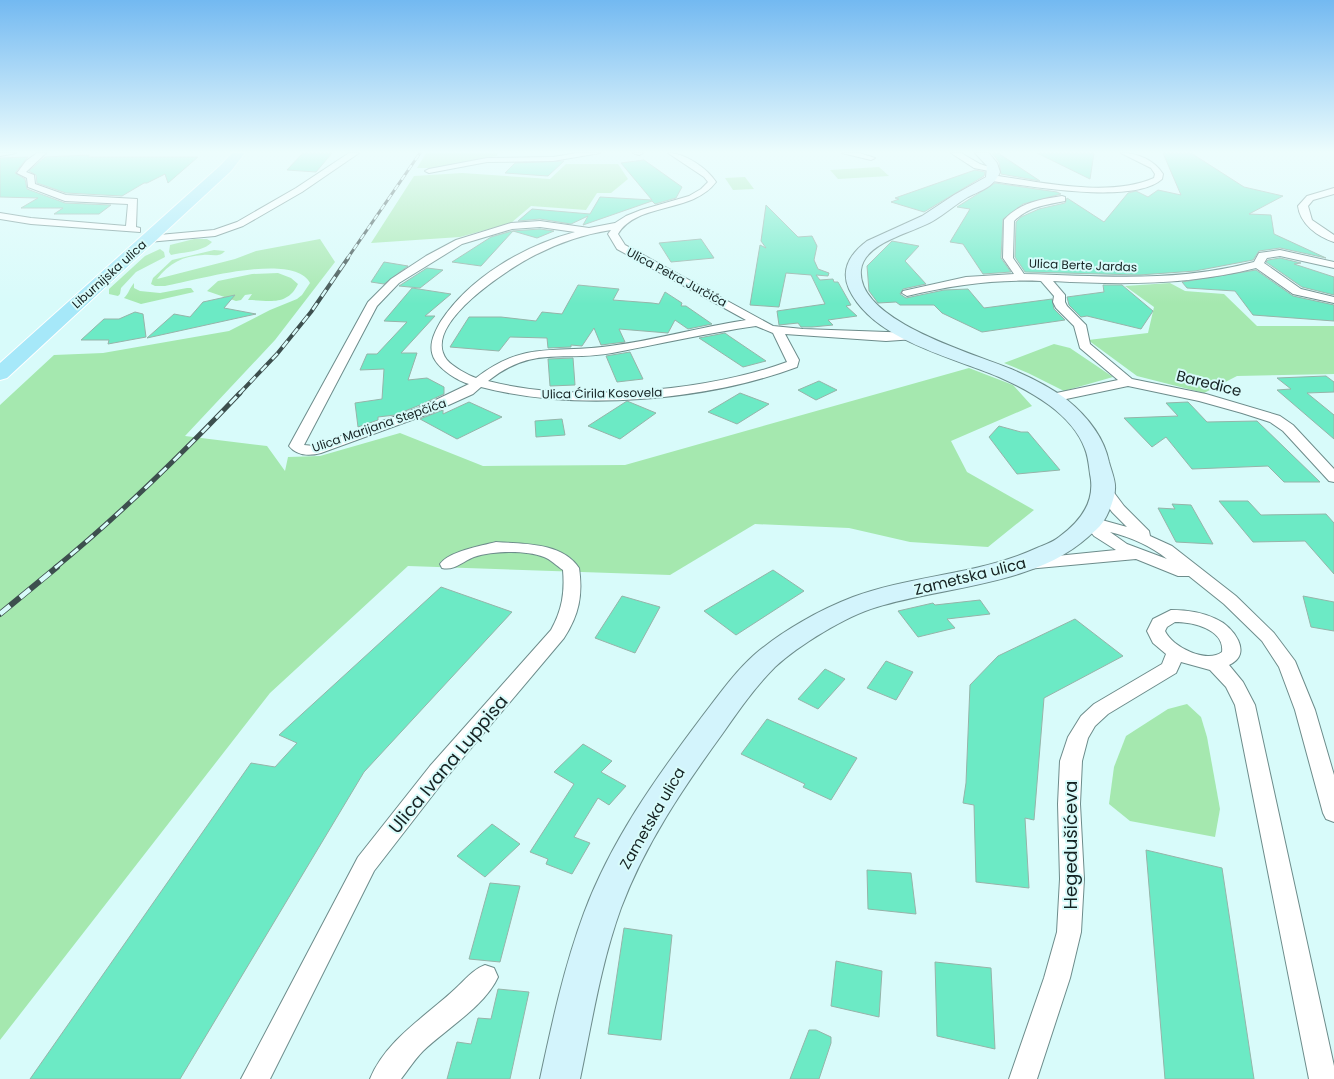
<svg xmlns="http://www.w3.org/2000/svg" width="1334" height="1079" viewBox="0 0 1334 1079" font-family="Poppins,sans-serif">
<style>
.green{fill:#a5e8af}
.building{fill:#6ceac5;stroke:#96b4a9}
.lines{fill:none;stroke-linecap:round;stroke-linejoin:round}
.street-casing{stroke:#6d8c8b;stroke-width:2}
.secondary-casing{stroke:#6d8c8b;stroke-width:2}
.primary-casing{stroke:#fff;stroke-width:2}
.street{fill:#fff;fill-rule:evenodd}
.secondary{fill:#d3f4fc;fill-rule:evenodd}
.primary{fill:#a6e8f9;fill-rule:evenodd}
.rail-far3-casing{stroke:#3d4f4e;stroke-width:3}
.rail-far2-casing{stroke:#3d4f4e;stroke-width:4}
.rail-far1-casing{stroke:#3d4f4e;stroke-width:5}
.rail-casing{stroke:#3d4f4e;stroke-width:6}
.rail-far3{stroke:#d8fbfa;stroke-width:2;stroke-dasharray:6;stroke-linecap:butt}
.rail-far2{stroke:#d8fbfa;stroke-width:2.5;stroke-dasharray:8;stroke-linecap:butt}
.rail-far1{stroke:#d8fbfa;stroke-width:3;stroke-dasharray:10;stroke-linecap:butt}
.rail{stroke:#d8fbfa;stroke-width:4.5;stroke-dasharray:13;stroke-linecap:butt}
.labels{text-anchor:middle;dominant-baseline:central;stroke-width:4;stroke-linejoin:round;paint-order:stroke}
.far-street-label{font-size:12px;fill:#152222;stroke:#d8fbfa}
.street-label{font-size:15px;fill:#152222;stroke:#d8fbfa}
.near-street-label{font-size:18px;fill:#152222;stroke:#d8fbfa}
</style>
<rect width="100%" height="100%" fill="#d8fbfa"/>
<g class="green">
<path d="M426 153H498L497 156 434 168H417Z"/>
<path d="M566 164H618L628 179 611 193H597L586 210 531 206 511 223 460 237 371 243 414 176 462 173 550 179Z"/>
<path d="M879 167 889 176 838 179 830 170Z"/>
<path d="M745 177 754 189 733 190 725 178Z"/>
<path d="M194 239H207L212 242C203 252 183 252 171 255L169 252 170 245Z"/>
<path d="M320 239 335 262 275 340 185 436 267 446 285 471 288 457 320 456 400 433 483 466 625 465 969 368 1013 385 1032 406 951 441 967 472 1034 510 988 547 910 542 849 528 755 524 670 575 408 566 270 693 0 1040V405L54 355 103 353 229 331 270 310 297 299 302 295 310 283C294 251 194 281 165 286H155L151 284 153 278 172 260 214 250 225 251C219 258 212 254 203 255 183 256 169 263 157 279L235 259 256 251Z"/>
<path d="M160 249 164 252 165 257 136 272 121 288 120 294 118 296 109 294V289L145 256Z"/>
<path d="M278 273 291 278 298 284C287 307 268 300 248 300L252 294 245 295 241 300 236 301 207 291 218 281 252 274Z"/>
<path d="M134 283V288L140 291 160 293 187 288H191L194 292 141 304 124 298C129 293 129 289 134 283Z"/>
<path d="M1170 283 1185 291 1224 294 1257 326H1334V374L1237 376 1204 393 1137 376 1088 340 1148 333 1154 307 1125 286Z"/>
<path d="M1054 344 1070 348 1113 377 1064 391 1028 373 1004 363Z"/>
<path d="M1187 704 1201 717 1207 737 1220 809 1215 837 1130 821 1109 804 1114 767 1126 736 1168 709Z"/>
</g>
<g class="building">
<path d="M303 153H332L316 172 287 170Z"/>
<path d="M992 153H998L1040 181 1001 174 999 162Z"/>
<path d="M1037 153H1094L1090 179Z"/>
<path d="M1163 153H1191L1244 187 1283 196 1249 214 1271 215 1274 234 1326 258 1280 248 1259 251 1253 260 1195 271 1139 275 1025 272 1015 257 1016 222 1021 217 1039 209 1065 203 1067 198 1104 222 1128 193 1136 191 1148 197 1158 190 1181 195Z"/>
<path d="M89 155 88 157H198L168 183 165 174 147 183H144L122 196 66 193 37 183 36 175 29 171 45 157Z"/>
<path d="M28 157 15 173 25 179 27 189 65 203 111 205 99 214H54L63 208H21L38 198 0 197V158Z"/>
<path d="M644 160 682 187 676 198 655 204 652 201 583 225 588 216 571 224 540 219 518 221 532 209 590 214 600 197 652 200 621 163Z"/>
<path d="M564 161 548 176 505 173 515 163Z"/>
<path d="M975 170 985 172 984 176 924 212 891 202 899 199 895 198Z"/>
<path d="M995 183 1057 192 1061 194 1023 204 1003 219 1001 258 1011 272 983 274 963 244 950 242 970 209 957 207Z"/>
<path d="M766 205 798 237 812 236 817 246 814 260 818 269 829 273 828 276 816 275 820 280 833 279 834 282H838L851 305 846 306 857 316 828 320 833 325 812 327H801L798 323 779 325 777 311 825 304 811 275 786 273 779 307 750 305 760 245 766 248 761 241Z"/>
<path d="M540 229 554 231 537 238 513 231 481 266 452 262 491 237 512 231Z"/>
<path d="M701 239 714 258 671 262 659 243Z"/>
<path d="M892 241 919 246 905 261 926 284 903 289 900 294 906 298 944 290 968 289 984 308 1052 299 1054 309 1065 320 982 332 942 313 934 305H900L896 302 878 303 869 291 867 266Z"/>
<path d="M1280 258 1301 263 1294 264 1334 277V295L1302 287 1266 262 1268 260Z"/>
<path d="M384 262 408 266 384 284 371 282Z"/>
<path d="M427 268 443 270 420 288 399 286Z"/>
<path d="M1256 270 1293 296 1334 305V321L1253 315 1235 291 1187 288 1182 282Z"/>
<path d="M578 285 619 289 613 300 652 303 659 304 665 292 682 303 681 306H686L712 324 688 329 675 320 668 333 619 329 625 342 601 345 594 328 582 346 571 345V347L548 348 547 338 510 337 499 351 450 347 469 317H501L536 321 542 312 562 314Z"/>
<path d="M1103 285H1122L1153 311 1141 329 1087 316 1081 317 1069 305 1067 297 1104 292Z"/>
<path d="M412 288 451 294 425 316H435L401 353H417L408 380 427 378 444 387V394L420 405 395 415 378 417V420L358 427 355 403 382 399 384 369 360 370 367 354H377L407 322 384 321Z"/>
<path d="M235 295 224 308 256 314 147 338 174 314 190 317 203 302Z"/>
<path d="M135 312 143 314 146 337 108 344 109 340H81L104 319H119Z"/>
<path d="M725 333 729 336 766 361 743 367 699 338Z"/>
<path d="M630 352 643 379 617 382 606 356Z"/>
<path d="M573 358 575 385 550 386 548 359Z"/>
<path d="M1326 376 1334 382V392L1307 393 1334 415V439L1277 390 1291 389 1277 378Z"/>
<path d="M819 381 837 390 816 400 798 390Z"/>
<path d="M740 393 769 404 737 424 708 412Z"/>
<path d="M627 401 656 413 620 439 588 426Z"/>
<path d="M469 402 502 417 457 439 420 419 443 410V414Z"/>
<path d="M1188 402 1207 422 1257 421 1320 482H1284L1268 466 1192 469 1166 437 1152 447 1124 418 1178 416 1166 403Z"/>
<path d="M562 419 565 435 536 437 535 421Z"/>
<path d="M999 426 1021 432H1028L1060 470 1017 474 989 437Z"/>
<path d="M1219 501H1248L1261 515 1326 514 1334 523V574L1305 541 1253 542Z"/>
<path d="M1172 504 1191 505 1213 544 1176 542 1158 508 1175 509Z"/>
<path d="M773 570 804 591 736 635 704 611Z"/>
<path d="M441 587 512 612 364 772 180 1079H30L251 763 275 767 297 743 279 735Z"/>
<path d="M622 596 660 607 635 653 595 638Z"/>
<path d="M1303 596 1334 602V631L1311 627Z"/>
<path d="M980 600 990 614 947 619 955 628 918 637 898 611 933 603 935 605Z"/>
<path d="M1075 619 1123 656 1044 698 1034 820 1025 818 1029 888 976 882 974 805 963 803 966 783 970 685 998 656Z"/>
<path d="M886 661 913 672 896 700 867 688Z"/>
<path d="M825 669 845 679 818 709 798 699Z"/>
<path d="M767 719 857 758 831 800 803 787 805 784 741 754Z"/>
<path d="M583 744 612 761 601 772 626 786 609 805 598 798 574 837 590 843 572 874 546 864 548 859 530 852 574 784 554 772Z"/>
<path d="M492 824 520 844 485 877 457 856Z"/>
<path d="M1146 850 1222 868 1254 1079H1165Z"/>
<path d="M867 870 911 873 916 914 868 909Z"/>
<path d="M490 883 520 886 500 962 469 959Z"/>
<path d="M624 928 672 935 661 1040 608 1034Z"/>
<path d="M836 961 882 971 879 1017 831 1006Z"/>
<path d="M935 962 991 968 995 1049 937 1036Z"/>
<path d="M498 989 529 992 510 1079H447L457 1042 471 1044 478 1018 491 1019Z"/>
<path d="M809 1030H816L831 1037V1043L819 1079H790Z"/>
</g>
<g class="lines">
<g class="street-casing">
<g id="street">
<path d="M0 153H16L0 156Z"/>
<path d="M37 153H46L26 172 34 175 35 184 66 195 137 199 136 227 140 228V232L31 224 0 219V213L31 218 126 226 128 204 65 201 28 187 27 178 17 173 26 161Z"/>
<path d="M349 153H359L302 192 243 226 215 236 148 242 143 239 148 236 214 230 237 222 296 188Z"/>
<path d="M577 153H600L553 161 487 162 429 173 425 171 429 169 487 158 553 157Z"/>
<path d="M633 153H643L639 155Z"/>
<path d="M668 153C685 153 707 168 716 182 692 214 637 202 618 234L625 245 773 326 803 329 915 333 917 336 915 339 886 341 785 334 799 360 797 367C706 401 576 412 481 387L473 394 431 413 321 453C310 456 297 456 289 446L368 302 391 279 426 256 456 240 511 223 540 221 589 228 615 223 626 216 641 210 689 196 701 189 708 182 704 177ZM540 227 575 232C524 246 470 277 441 321 434 333 427 347 435 360 441 370 458 381 469 384L421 407 314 446 304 445 377 306 399 283 462 244 512 229ZM611 230 608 234 617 249 746 320C700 327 656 340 610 346 555 354 525 340 476 378 468 375 453 367 447 360 419 325 511 267 535 255 559 243 584 234 611 230ZM756 326 773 333 787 362C705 392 573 403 488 381 533 345 562 362 612 353 660 344 707 333 756 326Z"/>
<path d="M842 153H859L875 158 871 160Z"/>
<path d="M951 153H961L980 164 998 170 994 172 974 168Z"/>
<path d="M1121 153C1138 153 1154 160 1163 174L1162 179C1134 205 1029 186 992 181L988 178 992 175C1040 182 1109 198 1154 178L1155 174 1151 168Z"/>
<path d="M1334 188V194L1313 200 1308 206 1312 220 1334 235V242C1318 237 1300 224 1298 206L1307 196Z"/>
<path d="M1062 196 1065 197V201C1046 205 1029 206 1014 221L1013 258 1024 274C1105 276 1174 283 1254 262L1259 253 1280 250 1334 262V268L1280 256 1267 258 1264 263 1301 289 1334 297V303L1293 294 1256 268C1189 285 1123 285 1053 281L1065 295V302L1067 306 1086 325 1090 344 1132 379 1206 394 1280 416 1293 425 1334 469V482L1329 481 1283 431 1270 422 1242 413 1199 401 1128 386 1052 402 1047 401 1045 398 1047 395 1118 380 1080 348 1074 326 1056 308 1053 302 1054 296 1041 281C994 279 952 285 907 296L902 293 903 291 966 277 1014 274 1003 258 1004 220C1019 203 1041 199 1062 196Z"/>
<path d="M1104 484 1109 486 1124 506 1149 531 1150 536 1172 546 1236 596 1274 633 1295 661 1315 710 1334 775V822L1326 819 1323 813 1295 710 1279 667 1262 641 1224 604 1189 576H1178L1136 559 1027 569 1021 568 1019 564 1021 560 1027 559 1116 550 1094 536 1083 522 1085 519 1091 517 1127 527 1112 512 1096 489 1099 486ZM1110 532C1130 537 1151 546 1167 559L1127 544Z"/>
<path d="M496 542C523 544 562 542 579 568 583 595 579 615 564 638L446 778 374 871 270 1079H241L358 857 430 766 551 630C562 610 565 593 563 570 557 566 550 559 544 557 525 550 493 551 474 557 463 561 455 571 442 568L440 564C449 551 481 546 496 542Z"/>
<path d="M1171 610C1187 610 1202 612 1216 619 1233 626 1254 654 1229 665L1243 682 1255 705 1334 1066V1079H1309L1235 705 1226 687 1210 670 1181 662 1176 673 1108 714 1095 726 1088 738 1082 761 1080 804 1084 879 1081 932 1070 978 1037 1079H1009L1044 978 1057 932 1060 879 1058 804 1060 761 1068 737 1081 716 1094 704 1162 664 1166 654 1153 643 1147 631 1153 619ZM1175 622C1192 622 1225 629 1222 652 1207 664 1172 647 1165 631L1167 627Z"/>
<path d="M485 965 494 968 498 977C485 1006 446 1029 423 1051 415 1059 408 1070 401 1079H370C386 1040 425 1017 455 989 465 980 472 970 485 965Z"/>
</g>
</g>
<g class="secondary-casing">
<path id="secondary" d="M975 153H989L997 163 1000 172C994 187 982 190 968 197 956 204 945 214 933 221 913 233 864 242 861 270 856 321 975 354 1011 369 1030 377 1050 387 1066 399 1086 415 1104 437 1109 462 1111 470 1116 481 1115 489 1115 498 1108 515 1103 522 1099 528 1093 532 1088 537 1033 586 945 586 877 607 846 616 799 645 775 667 755 687 739 710 723 733 683 788 645 844 621 908 601 963 592 1022 580 1079H540C552 1023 564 967 584 913 611 841 655 779 701 718 718 696 734 673 754 655 782 631 819 610 853 597 912 575 978 575 1037 548 1044 545 1053 542 1059 537 1081 521 1096 501 1090 474 1089 466 1088 456 1085 449 1079 432 1064 416 1049 405 1034 394 1017 385 999 377 952 357 873 340 849 289 840 269 851 253 867 241L922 216 954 195 986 177 987 166Z"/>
</g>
<g class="primary-casing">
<path id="primary" d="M232 153H245L231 171 7 378 0 380V363L221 165Z"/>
</g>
<use href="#street" class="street"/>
<use href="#secondary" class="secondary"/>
<use href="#primary" class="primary"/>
<g class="rail-far3-casing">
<path id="rail-far3" d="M347 259 420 153"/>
</g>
<g class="rail-far2-casing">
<path id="rail-far2" d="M239 394 277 354 311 312 348 258"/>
</g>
<g class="rail-far1-casing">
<path id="rail-far1" d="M55 568C121 514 181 455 240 393"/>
</g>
<g class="rail-casing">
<path id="rail" d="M0 614 57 567"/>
</g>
<use href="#rail-far3" class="rail-far3"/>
<use href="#rail-far2" class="rail-far2"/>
<use href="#rail-far1" class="rail-far1"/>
<use href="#rail" class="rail"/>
</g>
<linearGradient id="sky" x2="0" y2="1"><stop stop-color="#73b9f1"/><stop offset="0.5" stop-color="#edfdfd"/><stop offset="1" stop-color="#edfdfd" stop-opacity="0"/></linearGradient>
<rect width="1334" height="304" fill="url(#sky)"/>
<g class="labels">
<g class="far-street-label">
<text transform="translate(1083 265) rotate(2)">Ulica Berte Jardas</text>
<text transform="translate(109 274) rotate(-42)">Liburnijska ulica</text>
<text transform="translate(677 277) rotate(28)">Ulica Petra Jurčića</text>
<text transform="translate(602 393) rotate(-1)">Ulica Ćirila Kosovela</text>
<text transform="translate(379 425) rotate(-19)">Ulica Marijana Stepčića</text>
</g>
<g class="street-label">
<text transform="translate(1209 383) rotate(14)">Baredice</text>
<text transform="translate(970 576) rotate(-14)">Zametska ulica</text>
<text transform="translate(652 818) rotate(-60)">Zametska ulica</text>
</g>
<g class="near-street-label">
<text transform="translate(448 764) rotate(-50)">Ulica Ivana Luppisa</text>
<text transform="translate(1070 845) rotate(-90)">Hegedušićeva</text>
</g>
</g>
</svg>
